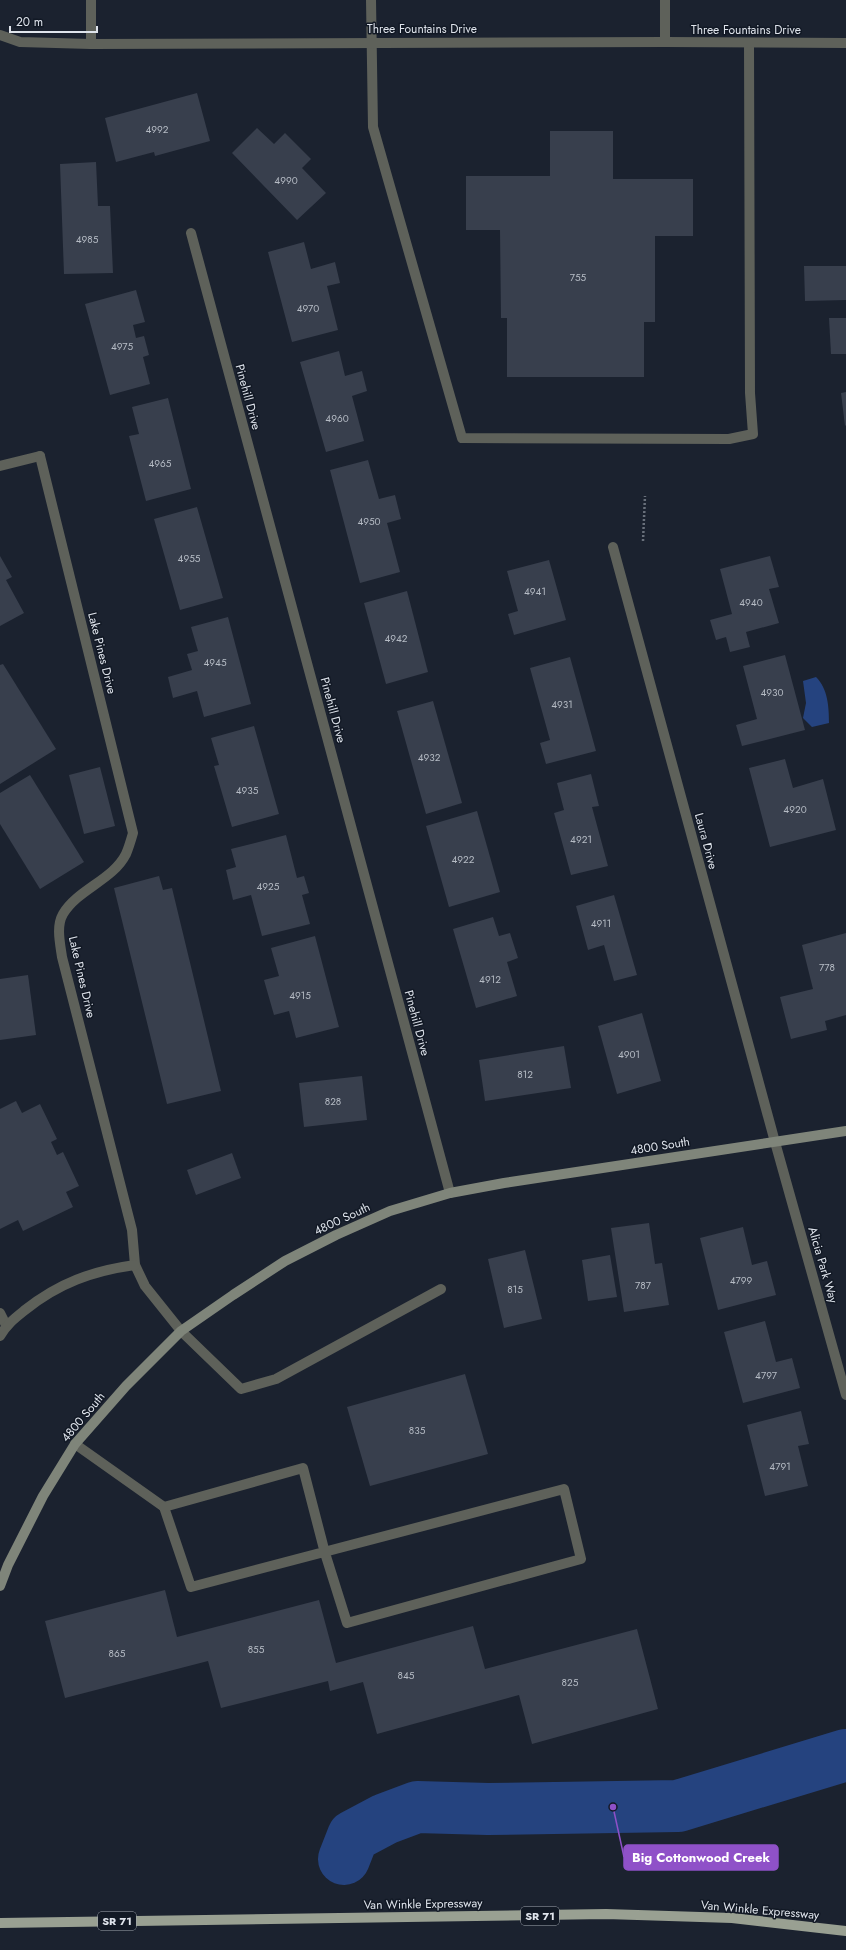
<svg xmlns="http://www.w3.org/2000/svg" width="846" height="1950" viewBox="0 0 846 1950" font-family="Jost,sans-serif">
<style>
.water{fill:#25437f}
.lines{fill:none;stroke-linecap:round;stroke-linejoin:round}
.river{stroke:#25437f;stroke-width:52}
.building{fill:#383f4d}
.path{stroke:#69707b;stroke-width:2.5;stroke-dasharray:2 2;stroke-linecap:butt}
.lane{stroke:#5e615a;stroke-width:10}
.street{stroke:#5e615a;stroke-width:10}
.secondary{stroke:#7f857a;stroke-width:10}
.primary{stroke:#99a092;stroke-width:10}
.labels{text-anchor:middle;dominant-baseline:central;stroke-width:3;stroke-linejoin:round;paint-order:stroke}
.number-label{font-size:10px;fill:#b5bbc4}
.shield{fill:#121925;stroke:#a2a7b0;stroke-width:1}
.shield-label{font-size:11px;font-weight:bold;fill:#dfe4ec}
.street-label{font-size:12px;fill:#dfe4ec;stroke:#121925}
.leader{fill:none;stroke:#8f51c8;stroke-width:1.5}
.callout-dot{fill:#8f51c8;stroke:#121925;stroke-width:1.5}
.callout{fill:#8f51c8;stroke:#8f51c8;stroke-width:1.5}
.callout-label{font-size:13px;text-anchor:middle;font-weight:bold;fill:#fff}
</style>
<rect width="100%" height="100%" fill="#1b222f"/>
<path class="water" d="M816 677C828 689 829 707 829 723L812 727 803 718 806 703 803 681Z"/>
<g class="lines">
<path class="river" d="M344 1859 353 1836 385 1819 417 1807 488 1809 678 1806 846 1755"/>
</g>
<g class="building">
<path d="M197 93 210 141 155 156 154 152 116 162 105 118Z"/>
<path d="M257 128 274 144 285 133 311 159 302 168 326 193 297 220 232 153Z"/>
<path d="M550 131H613V179H693V236H655V322H644V377H507V318H501L500 230H466V176H550Z"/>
<path d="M96 162 98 206H110L113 273 64 274 60 164Z"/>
<path d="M304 242 311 269 335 262 340 283 327 286 338 330 292 342 268 252Z"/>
<path d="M804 266H846V300L805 301Z"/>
<path d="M136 290 145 322 133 325 136 338 144 336 149 355 143 357 150 384 110 395 85 304Z"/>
<path d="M829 318H846V354H831Z"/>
<path d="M339 351 345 376 362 371 367 391 352 396 364 441 326 452 300 362Z"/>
<path d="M846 392V425L845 426 841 393Z"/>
<path d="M168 398 191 489 146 501 129 436 139 434 132 407Z"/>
<path d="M368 460 379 499 395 495 401 519 387 523 400 572 360 583 330 470Z"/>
<path d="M197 507 223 598 180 610 154 519Z"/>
<path d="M0 556 12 577 6 580 24 613 0 626Z"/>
<path d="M770 556 779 587 769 589 779 623 746 632 750 647 730 652 726 637 716 640 710 620 732 614 720 569Z"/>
<path d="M549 560 566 620 514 635 508 614 518 611 507 571Z"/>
<path d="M407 591 428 672 386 684 364 603Z"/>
<path d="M228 617 251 704 204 717 197 691 173 698 168 677 192 670 187 654 198 651 191 627Z"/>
<path d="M785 655 805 730 742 746 736 725 757 719 743 666Z"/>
<path d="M570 657 596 751 546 764 540 743 550 740 530 668Z"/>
<path d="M3 664 56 749 0 784V665Z"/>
<path d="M433 701 462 803 426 814 397 711Z"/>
<path d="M254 726 279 814 232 827 214 766 219 765 211 738Z"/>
<path d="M785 759 793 788 823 779 836 830 770 847 749 768Z"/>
<path d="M100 767 115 826 84 834 69 775Z"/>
<path d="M591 774 599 806 592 807 608 866 571 875 554 813 564 810 557 783Z"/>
<path d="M30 775 84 862 40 889 0 824V793Z"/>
<path d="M477 811 500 892 449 907 426 826Z"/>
<path d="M286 835 297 878 304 876 309 893 302 895 310 924 262 936 251 895 233 900 226 870 236 867 231 849Z"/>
<path d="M159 876 163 890 172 888 221 1091 167 1104 114 888Z"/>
<path d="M614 895 637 975 614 981 604 945 588 950 576 906Z"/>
<path d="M493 917 499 936 510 933 518 958 507 962 517 996 476 1008 453 929Z"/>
<path d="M846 933V1015L825 1021 827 1030 791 1039 780 997 813 989 802 945Z"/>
<path d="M315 936 339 1027 296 1038 289 1011 274 1015 264 980 279 976 271 948Z"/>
<path d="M28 975 36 1035 0 1040V979Z"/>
<path d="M642 1013 661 1081 617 1094 598 1026Z"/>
<path d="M564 1046 571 1088 485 1101 479 1060Z"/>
<path d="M362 1076 367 1120 304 1127 299 1083Z"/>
<path d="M16 1101 22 1113 40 1104 57 1139 51 1142 57 1155 63 1152 79 1186 66 1192 73 1207 23 1231 18 1220 0 1229V1109Z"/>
<path d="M232 1153 241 1178 196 1195 187 1170Z"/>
<path d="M649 1223 655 1264 662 1263 669 1305 624 1312 611 1228Z"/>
<path d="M743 1227 752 1265 767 1261 776 1295 718 1310 700 1238Z"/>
<path d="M525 1250 542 1319 504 1328 488 1259Z"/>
<path d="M610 1255 617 1297 588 1301 582 1260Z"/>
<path d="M765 1321 776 1362 792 1358 800 1388 743 1403 724 1332Z"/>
<path d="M465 1374 488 1454 370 1486 347 1407Z"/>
<path d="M801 1411 809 1444 798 1446 808 1486 765 1496 747 1425Z"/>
<path d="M165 1590 177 1637 319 1600 336 1663 473 1626 485 1669 637 1629 658 1709 532 1744 519 1695 377 1734 363 1682 330 1691 328 1681 221 1708 208 1661 65 1698 45 1621Z"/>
</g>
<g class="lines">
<path class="path" d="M643 541 645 496"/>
<g class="lane">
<path d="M91 0V44"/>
<path d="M371 0 373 127 462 438 729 439 753 434 750 393 749 43"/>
<path d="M665 42V0"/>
<path d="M0 466 40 456"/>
<path d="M181 1331 241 1389 276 1379 441 1289"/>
<path d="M75 1444 164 1507"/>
<path d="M325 1553 303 1468 164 1507 191 1587 564 1489 581 1559 347 1623 325 1553"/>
</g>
<g class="street">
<path d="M0 35 20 42 91 44 665 42 846 43"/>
<path d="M191 233 450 1193"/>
<path d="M40 456 133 833C131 840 129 847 126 854 113 880 78 889 63 914 56 926 60 943 62 957L132 1230 135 1265 145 1286 181 1331"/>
<path d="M613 547 775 1142 846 1395"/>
<path d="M0 1313 6 1325"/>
<path d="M0 1336C7 1324 15 1318 25 1310 59 1283 92 1271 135 1265"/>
</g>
<path class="secondary" d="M0 1586 8 1565 43 1496 75 1444 126 1386 181 1331 233 1295 285 1261 336 1235 390 1211 450 1193 504 1183 846 1131"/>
<path class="primary" d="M0 1923 606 1914 732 1918 846 1931"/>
</g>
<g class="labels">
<g class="number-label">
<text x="157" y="129">4992</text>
<text x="286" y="180">4990</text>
<text x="87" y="239">4985</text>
<text x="578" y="277">755</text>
<text x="308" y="308">4970</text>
<text x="122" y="346">4975</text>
<text x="337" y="418">4960</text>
<text x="160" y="463">4965</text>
<text x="369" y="521">4950</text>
<text x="189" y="558">4955</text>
<text x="535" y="591">4941</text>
<text x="751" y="602">4940</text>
<text x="396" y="638">4942</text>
<text x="215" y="662">4945</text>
<text x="772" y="692">4930</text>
<text x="562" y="704">4931</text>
<text x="429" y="757">4932</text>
<text x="247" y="790">4935</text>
<text x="795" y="809">4920</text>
<text x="581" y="839">4921</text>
<text x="463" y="859">4922</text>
<text x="268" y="886">4925</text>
<text x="601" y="923">4911</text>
<text x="827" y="967">778</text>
<text x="490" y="979">4912</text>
<text x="300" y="995">4915</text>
<text x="629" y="1054">4901</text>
<text x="525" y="1074">812</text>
<text x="333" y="1101">828</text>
<text x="741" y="1280">4799</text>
<text x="643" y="1285">787</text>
<text x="515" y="1289">815</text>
<text x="766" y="1375">4797</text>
<text x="417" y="1430">835</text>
<text x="780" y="1466">4791</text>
<text x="256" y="1649">855</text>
<text x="117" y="1653">865</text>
<text x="406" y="1675">845</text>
<text x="570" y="1682">825</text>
</g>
<g class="shield">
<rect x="521" y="1907" width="38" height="18" rx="3"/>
<rect x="98" y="1912" width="38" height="18" rx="3"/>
</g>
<g class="shield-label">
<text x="540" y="1916">SR 71</text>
<text x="117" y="1921">SR 71</text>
</g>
<g class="street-label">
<text x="422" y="29">Three Fountains Drive</text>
<text x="746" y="30">Three Fountains Drive</text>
<text transform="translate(248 397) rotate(75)">Pinehill Drive</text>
<text transform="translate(102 653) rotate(76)">Lake Pines Drive</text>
<text transform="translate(333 710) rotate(75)">Pinehill Drive</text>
<text transform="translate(706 841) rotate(75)">Laura Drive</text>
<text transform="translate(82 977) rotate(77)">Lake Pines Drive</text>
<text transform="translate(417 1023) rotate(75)">Pinehill Drive</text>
<text transform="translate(660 1146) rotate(-9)">4800 South</text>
<text transform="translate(342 1219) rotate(-25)">4800 South</text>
<text transform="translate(823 1265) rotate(74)">Alicia Park Way</text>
<text transform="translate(83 1417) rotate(-50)">4800 South</text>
<text transform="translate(423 1904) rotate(-1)">Van Winkle Expressway</text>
<text transform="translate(760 1910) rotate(5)">Van Winkle Expressway</text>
</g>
</g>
<path class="leader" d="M613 1807L624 1857"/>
<circle class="callout-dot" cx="613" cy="1807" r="4"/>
<rect class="callout" x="624" y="1845" width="154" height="25" rx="4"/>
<g class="callout-label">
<text x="701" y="1862">Big Cottonwood Creek</text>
</g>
<path d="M10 26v6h87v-6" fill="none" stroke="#dfe4ec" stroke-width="2"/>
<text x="16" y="26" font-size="12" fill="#dfe4ec" stroke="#121925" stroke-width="3" paint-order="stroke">20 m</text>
</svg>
